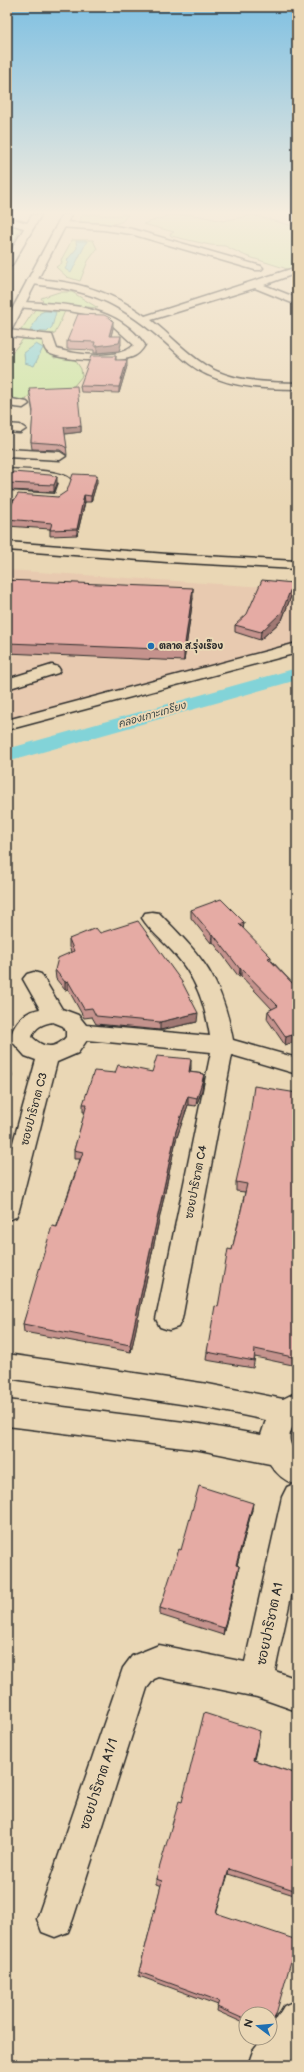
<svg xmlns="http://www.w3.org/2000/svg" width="304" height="2072" viewBox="0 0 304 2072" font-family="'Balsamiq Sans','Playpen Sans Thai',sans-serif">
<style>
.built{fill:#e8cab0}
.green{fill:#c7e59d;stroke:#798864}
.water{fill:#82d3d8;stroke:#5f9093}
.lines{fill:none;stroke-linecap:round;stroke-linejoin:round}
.canal{fill:#82d3d8;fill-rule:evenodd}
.minor-casing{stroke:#2b2b2b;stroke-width:3}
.major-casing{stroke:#2b2b2b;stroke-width:3}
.minor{fill:#ead7b5;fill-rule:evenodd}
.major{fill:#ead7b5;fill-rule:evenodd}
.wall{fill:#c5938d;stroke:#2b2b2b}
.shaded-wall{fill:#a07873;stroke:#2b2b2b}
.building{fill:#e5aba4;stroke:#2b2b2b}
.poi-dot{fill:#1f6fb2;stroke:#ead7b5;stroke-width:1.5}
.labels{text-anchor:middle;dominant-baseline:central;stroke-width:4;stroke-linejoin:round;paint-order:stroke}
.far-poi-label{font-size:9px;font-weight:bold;fill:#2b2b2b;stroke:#ead7b5;text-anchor:start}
.far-water-label{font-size:10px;font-style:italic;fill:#384445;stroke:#ead7b5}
.street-label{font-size:11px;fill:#2b2b2b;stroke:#ead7b5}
.near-street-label{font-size:13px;fill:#2b2b2b;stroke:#ead7b5}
</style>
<rect width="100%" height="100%" fill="#ead7b5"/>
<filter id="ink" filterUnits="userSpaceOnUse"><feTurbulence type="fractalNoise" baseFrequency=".025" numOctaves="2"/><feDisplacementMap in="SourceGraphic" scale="8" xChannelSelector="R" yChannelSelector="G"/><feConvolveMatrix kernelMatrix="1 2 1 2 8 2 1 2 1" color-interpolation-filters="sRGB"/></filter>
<g filter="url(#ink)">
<path class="built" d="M7 570 297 589V642L294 649 7 722Z"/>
<g class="green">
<path d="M83 215H128C126 217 123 221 121 222 112 226 88 224 79 221Z"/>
<path d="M171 215H196L223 221 252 215 297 227V272L246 256 225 246 210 245 171 236 170 234 174 232 143 224Z"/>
<path d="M7 224 21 228 9 250 7 249Z"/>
<path d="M72 240H93L97 249 88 261 80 281 67 277 56 267 62 263 61 260Z"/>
<path d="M59 292H72L98 308 44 303 41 298Z"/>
<path d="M36 308 65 311 55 334 26 333 21 330Z"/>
<path d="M23 339H52L56 351 54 358 72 355 81 369 82 376 73 387 34 388 26 400 7 399V367L10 355Z"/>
</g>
<g class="water">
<path d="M76 241H87L71 273 65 269 69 262 67 260 77 248Z"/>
<path d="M45 311 56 312 52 327 47 332 30 331 40 313Z"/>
<path d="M36 344 43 348 34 366 25 363 24 353Z"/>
</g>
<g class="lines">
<path class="canal" d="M297 668V680L7 762V749Z"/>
<g class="minor-casing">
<g id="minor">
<path d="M7 217 33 225 34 227 30 230 7 223Z"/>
<path d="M62 222 103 224 132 229 261 266 263 268 261 270H255L131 234 103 230 59 227 58 225Z"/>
<path d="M297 267V273L264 285 297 298V305L255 288 151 320C169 334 185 352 205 365 232 382 266 382 297 383V389C267 389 235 388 208 375 189 367 176 351 160 338 116 301 89 290 32 284L27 281C32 276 41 279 47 280 83 283 115 294 145 316Z"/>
<path d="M20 302C66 304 116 304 145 345 142 350 138 355 132 357 117 363 63 361 49 353 44 351 44 345 43 340L7 336V330L52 335 57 349C76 355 119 360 134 345L111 324 91 315 69 311 16 307 15 305 16 303Z"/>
<path d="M7 398 27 402 29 404 23 408 7 406Z"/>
<path d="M7 424 20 425 26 429 20 433 7 432Z"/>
<path d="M7 449 60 452 66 456 60 460 7 457Z"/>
<path d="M7 469C22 470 64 469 72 481 69 491 69 499 58 502L7 499V491L55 494 59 483 51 480 7 477Z"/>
<path d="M7 542 167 554 297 561V569L167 562 7 550Z"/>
<path d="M297 643V653L7 730V720Z"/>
<path d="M52 665 58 667 60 670 58 673 7 689V679Z"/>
<path d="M152 912 159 913C203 958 221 976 233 1040L297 1058V1074L232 1055 182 1319 178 1327 169 1330 160 1327 156 1319 211 1052 87 1040 78 1053 57 1062 19 1210 16 1217 7 1220V1164L36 1060 25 1056 10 1039C14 1023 23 1012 40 1009L23 979 27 974 34 972 41 974 62 1009 78 1015 86 1025 210 1036C205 1004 196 977 173 952 163 941 150 931 142 918L145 913ZM53 1022 63 1026 66 1031V1037C55 1050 43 1048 32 1037 35 1027 42 1024 53 1022Z"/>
<path d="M7 1354 208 1384 283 1399 297 1392V1421C287 1433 287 1442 297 1454V1568L275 1671 297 1679V1711L257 1697 159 1677 154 1679 147 1688 73 1919 68 1932 55 1937 42 1932 37 1919 123 1668 132 1656 159 1645 245 1662 282 1497 287 1487 294 1484C283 1480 276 1473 270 1464L200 1450 7 1426V1400L200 1424 261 1435 266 1420 208 1408 7 1378Z"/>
<path d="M297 2000V2056L291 2065H248L253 2051 263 2038H270V2029L284 2006Z"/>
</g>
</g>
<g class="major-casing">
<g id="major">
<path d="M32 215H41L12 265 7 268V257Z"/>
<path d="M62 215H71L12 329 7 332V319Z"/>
</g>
</g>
<use href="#minor" class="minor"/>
<use href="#major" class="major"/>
</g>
<g class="wall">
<path d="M113 328 111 336 121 344 119 351 97 353H94V350L67 349V341Z"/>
<path d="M116 356V360L127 366 119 393 81 392 80 386Z"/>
<path d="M29 388 81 426V432L65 434 67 455 60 450 32 449 31 442 33 414Z"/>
<path d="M7 479 57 484 54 492 7 490Z"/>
<path d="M97 482 91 502H85L77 535 50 536V529L7 526V512L58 497Z"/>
<path d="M7 580 193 598 184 661 7 653Z"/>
<path d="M293 591 282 620 260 640 235 632V625Z"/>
<path d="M191 910 244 922 243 929 271 957V960L297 988 285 1045 267 1019 268 1011 272 1009 241 976 239 977 213 942 211 943 191 918Z"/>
<path d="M100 933 197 1022 160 1030 96 1024 92 1017 84 1018 68 989 65 990 56 979 55 970 71 952 69 947V939Z"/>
<path d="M191 1068 190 1072 204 1074 202 1090 196 1106 188 1105 176 1140 131 1352 24 1332 23 1324 80 1159H74V1150L85 1112H83V1104L115 1073 152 1072Z"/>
<path d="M297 1093V1366L255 1357 253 1368 206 1360 207 1352 232 1250 245 1192 236 1191V1182Z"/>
<path d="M252 1510 237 1565 239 1566 238 1573 223 1635 160 1615V1608L181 1550Z"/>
<path d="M259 1737 254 1760 297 1774V1896L228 1874 216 1913 276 2014 275 2018 270 2026 246 2014V2024L217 2011 218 2005 139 1976V1972L161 1886 156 1884V1879L182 1802Z"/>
</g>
<g class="shaded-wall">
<path d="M113 321V328L109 344V336Z"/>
<path d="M121 336V344L119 351 97 353V346Z"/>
<path d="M127 360V366L119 393V387Z"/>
<path d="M81 426V432L64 434V427Z"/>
<path d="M97 475V482L91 502V496Z"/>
<path d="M57 477V484L54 492V485Z"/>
<path d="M84 495 85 502 77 535V529Z"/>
<path d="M293 583V591L282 620 260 640 261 632Z"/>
<path d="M193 588V598L184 661V650Z"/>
<path d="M244 922 243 931 239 924Z"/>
<path d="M213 934V942L211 943 212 935Z"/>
<path d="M241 968V976L239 977 240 969Z"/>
<path d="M68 981V989L65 990V982Z"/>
<path d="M198 1013 197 1022 160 1030V1022Z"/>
<path d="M297 1033V1041L285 1045 286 1037Z"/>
<path d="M191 1059V1068L188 1080 189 1072Z"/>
<path d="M11 1067 12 1076 7 1096V1084Z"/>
<path d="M204 1074 202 1090 196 1106 197 1098Z"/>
<path d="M188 1096V1105L176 1140 131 1352 130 1345 176 1131Z"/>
<path d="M253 1503 252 1510 235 1572 236 1565Z"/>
<path d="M239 1566 238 1573 223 1635 224 1628Z"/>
<path d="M260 1731 259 1737 252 1766 253 1760Z"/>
<path d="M229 1869 228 1874 215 1918 216 1913Z"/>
<path d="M276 2014 275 2018 270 2026V2024Z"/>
</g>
<g class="building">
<path d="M78 314 104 315 110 318 113 321 109 336H121L119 343 97 346H94L95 342 67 341Z"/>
<path d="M91 356H116L115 360H127L119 387 80 386Z"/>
<path d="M77 386 81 426 64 427 67 448 60 444 31 442 33 411 29 388Z"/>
<path d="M13 472 50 475 57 477 54 485 7 483V479Z"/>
<path d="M73 474 97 475 91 496 84 495 77 529 50 530 52 523 7 519V512L18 494 58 497 67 491Z"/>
<path d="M7 580 193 588 184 650 7 643Z"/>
<path d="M262 580 293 583 282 612 261 632 235 625 247 614Z"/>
<path d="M221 899 244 922 239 924 271 957 268 958 297 988V1033L286 1037 268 1011 278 1006 241 968 240 969 213 934 212 935 191 910Z"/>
<path d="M138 921 182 982 198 1013 160 1022 96 1016 92 1008 84 1009 68 981 65 982 55 970 58 958 74 951 69 939 96 928 100 933Z"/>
<path d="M157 1056 191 1059 189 1072 204 1074 202 1082 197 1098 188 1096 176 1131 130 1345 23 1324 52 1226 57 1227 83 1152 74 1150 87 1104H83L94 1071 115 1073 118 1065 152 1072Z"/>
<path d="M7 1067H11L7 1084Z"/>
<path d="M254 1086 297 1093V1358L255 1349 254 1361 207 1352 215 1306 218 1307 228 1249 232 1250 247 1184 236 1182 249 1123Z"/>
<path d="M199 1486 253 1503 236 1565 239 1566 224 1628 160 1608 179 1549 181 1550Z"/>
<path d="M204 1713 260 1731 253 1760 297 1774V1891L229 1869 216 1913 297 1940 276 2014 270 2024V2014H246V2020L217 2007 219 2001 139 1972 162 1881 156 1879 179 1801 182 1802Z"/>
</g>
</g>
<linearGradient id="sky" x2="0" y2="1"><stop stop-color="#7fc0e2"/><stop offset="0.42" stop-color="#f6edde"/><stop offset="1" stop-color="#f6edde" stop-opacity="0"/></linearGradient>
<rect width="304" height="506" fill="url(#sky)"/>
<circle class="poi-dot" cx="151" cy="646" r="4"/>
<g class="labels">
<g class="far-poi-label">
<text x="159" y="646">ตลาด ส.รุ่งเรือง</text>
</g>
<g class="far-water-label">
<text transform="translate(152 715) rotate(-16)">คลองเกาะเกรียง</text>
</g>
<g class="street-label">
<text transform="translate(34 1109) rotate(-75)">ซอยปาริชาต C3</text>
<text transform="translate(196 1182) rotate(-79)">ซอยปาริชาต C4</text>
</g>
<g class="near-street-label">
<text transform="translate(270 1624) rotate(-78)">ซอยปาริชาต A1</text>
<text transform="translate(99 1784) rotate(-72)">ซอยปาริชาต A1/1</text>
</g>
</g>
<rect width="304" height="2072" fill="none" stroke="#ead7b5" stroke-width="24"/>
<rect x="12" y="12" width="280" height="2048" fill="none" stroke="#2b2b2b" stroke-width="1.5" filter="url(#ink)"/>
<g transform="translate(258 2026) rotate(286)"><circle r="19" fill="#ead7b5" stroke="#9e927e"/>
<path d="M0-3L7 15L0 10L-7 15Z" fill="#1f6fb2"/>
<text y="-6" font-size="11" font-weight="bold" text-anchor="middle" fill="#2b2b2b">N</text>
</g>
</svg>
